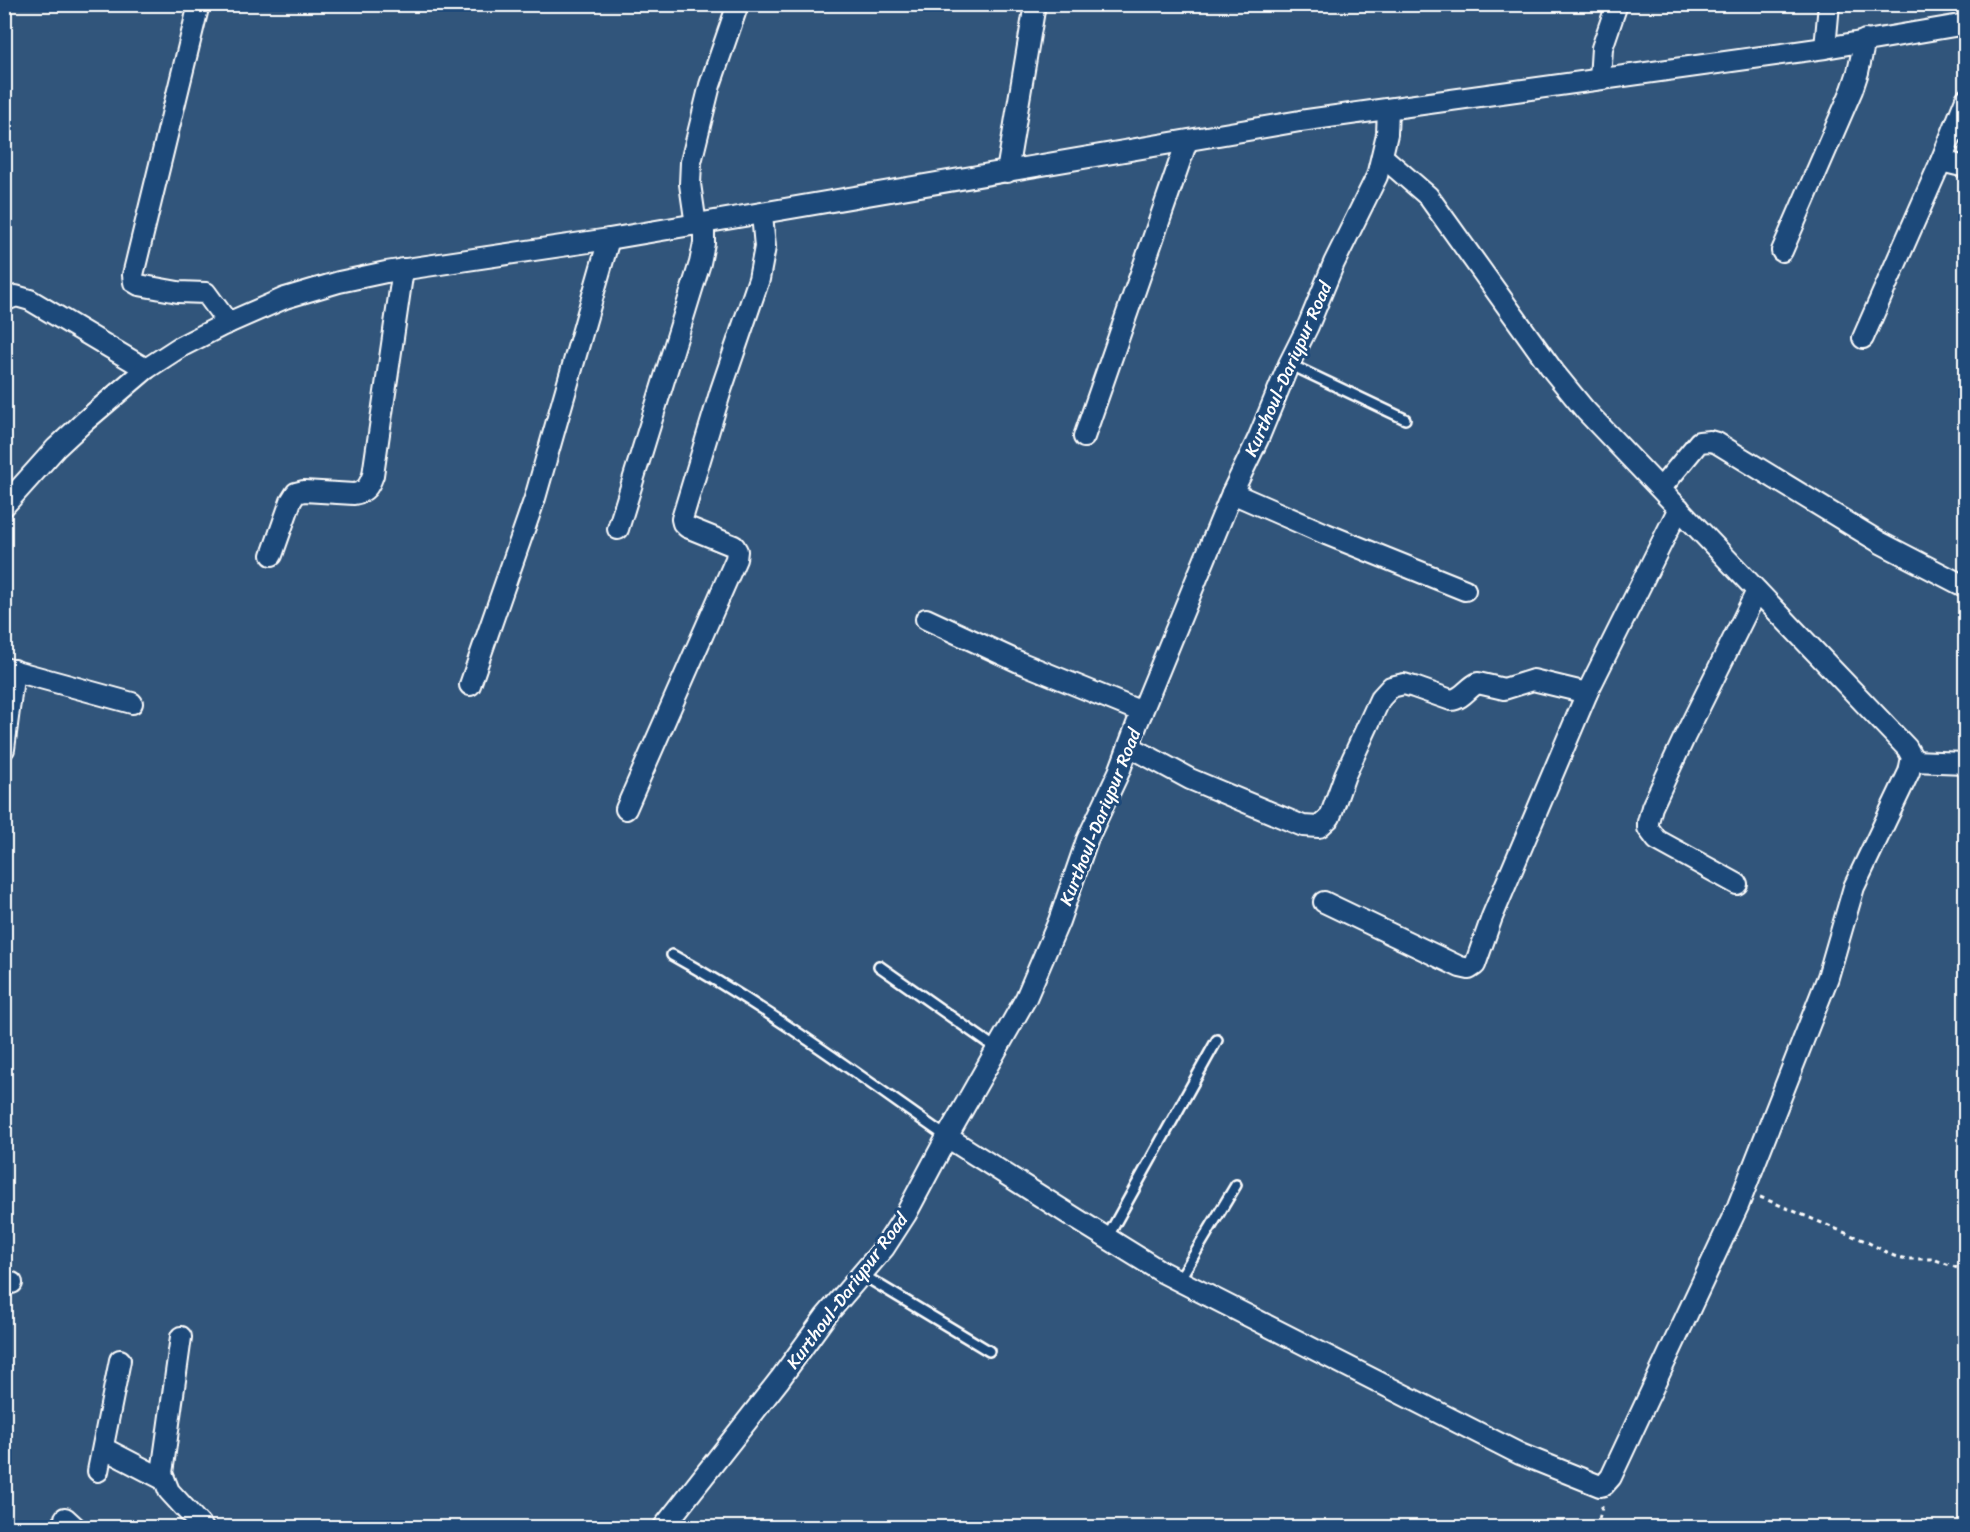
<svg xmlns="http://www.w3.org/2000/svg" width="1970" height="1532" viewBox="0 0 1970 1532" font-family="Sriracha,sans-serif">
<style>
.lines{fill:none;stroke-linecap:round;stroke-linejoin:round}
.service-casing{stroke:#fff;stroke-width:14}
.minor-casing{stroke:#fff;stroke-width:24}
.path{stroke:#fff;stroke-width:3;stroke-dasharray:4.5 4.5;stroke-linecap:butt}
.service{stroke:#1f4a7a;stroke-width:9}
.minor{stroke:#1f4a7a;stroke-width:20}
.labels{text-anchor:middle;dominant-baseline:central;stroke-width:6;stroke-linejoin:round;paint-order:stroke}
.street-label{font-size:18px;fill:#fff;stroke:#1f4a7a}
</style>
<rect width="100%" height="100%" fill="#31557b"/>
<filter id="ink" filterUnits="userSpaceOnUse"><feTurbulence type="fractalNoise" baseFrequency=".0167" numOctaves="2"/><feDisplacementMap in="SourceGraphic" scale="12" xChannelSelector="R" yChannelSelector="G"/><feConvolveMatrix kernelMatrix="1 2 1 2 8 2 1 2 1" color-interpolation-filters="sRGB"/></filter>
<g filter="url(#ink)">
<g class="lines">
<g class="service-casing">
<g id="service">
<path d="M1289 364 1405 419"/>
<path d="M672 955C768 1008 857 1074 947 1137"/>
<path d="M879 966 997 1049"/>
<path d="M1107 1238 1217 1040"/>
<path d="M861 1274 989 1351"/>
<path d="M1179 1280 1236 1185"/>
</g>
</g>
<g class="minor-casing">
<g id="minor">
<path d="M199 4 133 275 134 282 139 285 178 292 206 293 228 323"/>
<path d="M1825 48 1829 4"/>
<path d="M1600 79 1602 48 1617 4"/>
<path d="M1941 161 1966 167"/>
<path d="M1007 172 1035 4"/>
<path d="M696 225 690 184 691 162 710 85 738 4"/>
<path d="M1782 251 1852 90 1858 72 1865 40"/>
<path d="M4 301 16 296 30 300 146 369"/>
<path d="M1863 338 1941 161 1966 99"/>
<path d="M1084 437 1187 141"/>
<path d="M1661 488 1699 442 1710 441 1717 443 1881 543 1966 587"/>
<path d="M1232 493 1326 534 1465 590"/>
<path d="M4 506 56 448 85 421 146 369 180 347 221 326 285 298 339 282 386 272 609 239 1300 121 1825 48 1966 24"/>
<path d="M618 529 700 263 704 243V223"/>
<path d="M272 555 291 501 296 493 304 491 354 494C366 492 369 486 373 475L403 269"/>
<path d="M926 619 1019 662 1142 712"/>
<path d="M4 668 132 703"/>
<path d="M470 685 535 498 609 239"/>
<path d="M1129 746 1190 779 1303 826 1319 827 1330 817 1345 775 1380 699 1391 687 1404 684 1414 687 1451 700C1463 699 1468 687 1478 683L1504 689 1533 680 1587 693"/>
<path d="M4 749 14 670"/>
<path d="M1912 761 1966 763"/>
<path d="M626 809 736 559 737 551 734 546 687 527 683 523 682 519 721 390 759 279 765 247 762 214"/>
<path d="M1737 884 1657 840 1648 828V822L1652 807 1685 736 1757 591"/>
<path d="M1324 902 1460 967 1469 969 1475 965 1492 917 1587 693 1679 508"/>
<path d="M947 1137 1078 1220 1162 1272 1520 1454 1600 1486 1604 1485 1611 1477 1738 1206 1828 977 1854 887 1909 772 1912 757 1907 748 1585 410 1554 372 1428 196 1383 157"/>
<path d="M4 1281 12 1283"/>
<path d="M181 1337 162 1473 169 1491 203 1528"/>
<path d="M103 1448 163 1479"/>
<path d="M98 1471 120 1360"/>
<path d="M65 1518 76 1528"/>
<path d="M663 1528 780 1379 825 1317 884 1248 906 1214 947 1137 1026 998 1059 921 1087 840 1119 772 1137 724 1232 493 1258 439 1289 364 1308 326 1334 263 1377 176 1387 134 1388 109"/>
</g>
</g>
<g class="path">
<path d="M1760 1197 1865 1241 1894 1256 1907 1259H1933L1966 1271"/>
<path d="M1597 1528 1603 1503"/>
</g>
<use href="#service" class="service"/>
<use href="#minor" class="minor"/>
</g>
</g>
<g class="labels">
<g class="street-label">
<text transform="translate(1288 369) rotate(-66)">Kurthoul-Dariypur Road</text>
<text transform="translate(1100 817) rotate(-68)">Kurthoul-Dariypur Road</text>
<text transform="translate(847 1291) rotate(-53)">Kurthoul-Dariypur Road</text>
</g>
</g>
<rect width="1970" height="1532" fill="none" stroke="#1f4a7a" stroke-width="24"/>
<rect x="12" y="12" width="1946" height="1508" fill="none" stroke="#fff" stroke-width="2" filter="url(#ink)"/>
</svg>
